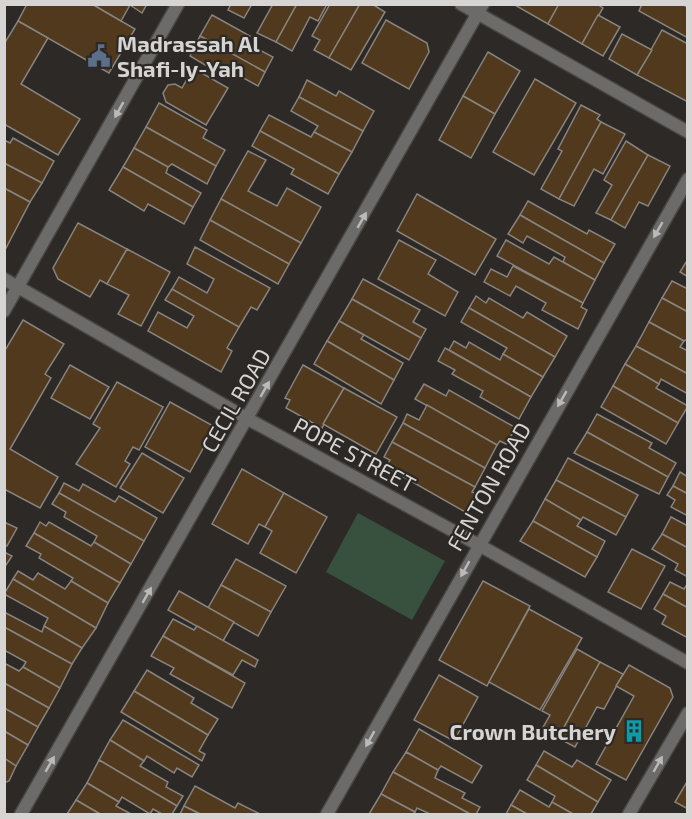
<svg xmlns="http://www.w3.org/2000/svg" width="692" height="819" viewBox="0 0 692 819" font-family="'Exo 2',sans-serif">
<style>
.green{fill:#38513e}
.building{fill:#51391d;stroke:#87837f;stroke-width:1.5}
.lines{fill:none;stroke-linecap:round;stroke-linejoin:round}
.minor-casing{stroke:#474542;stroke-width:15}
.minor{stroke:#6d6b6a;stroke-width:12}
.oneway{fill:#bcbab9}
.labels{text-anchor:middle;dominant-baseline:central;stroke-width:4.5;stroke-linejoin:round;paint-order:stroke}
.poi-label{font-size:22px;font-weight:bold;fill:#d7d5d3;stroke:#2c2926;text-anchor:start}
.street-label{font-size:22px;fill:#d7d5d3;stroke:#2c2926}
</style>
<rect width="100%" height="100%" fill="#2c2926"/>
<path class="green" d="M358 513 445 561 412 620 326 572Z"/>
<g class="building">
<path d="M27 4H92L135 29 109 73 18 21Z"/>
<path d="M92 4H147L142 13 130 5 121 21Z"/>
<path d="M231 4H252L244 18 228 10Z"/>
<path d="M273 4H297L276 42 257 33Z"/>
<path d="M297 4H327L318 21 310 17 292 51 276 42Z"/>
<path d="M330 4H360L329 58 314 50 320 40 312 36Z"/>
<path d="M360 4H372L385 12 351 70 329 58Z"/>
<path d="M513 4H559L548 24Z"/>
<path d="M559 4H597L603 8 582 44 548 24Z"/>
<path d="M642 4H682L688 8V38L639 11Z"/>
<path d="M212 15 250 36 246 43 273 57 265 72 200 36Z"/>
<path d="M598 15 620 27 603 56 582 44Z"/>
<path d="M386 20 427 43 429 52 409 89 362 63Z"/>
<path d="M18 21 48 38 21 84 80 119 58 155 4 124V44Z"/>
<path d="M662 30 688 44V102L637 75Z"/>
<path d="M622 34 652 50 637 75 609 59Z"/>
<path d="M200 36 265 72 258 86 231 71 227 78 190 56Z"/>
<path d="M488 52 520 71 495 114 463 96Z"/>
<path d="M193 68 228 88 206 125 166 102 163 93 168 85 175 84 182 88Z"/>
<path d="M535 79 576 103 534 175 493 152Z"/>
<path d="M307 80 336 96 339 91 374 111 363 131 299 97Z"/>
<path d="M463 96 495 114 471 158 439 140Z"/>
<path d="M299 97 363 131 352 152 314 132 318 126 291 111Z"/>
<path d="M159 103 207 130 203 138 225 150 216 166 146 127Z"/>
<path d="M581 105 600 115 597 119 601 122 559 199 541 189 562 151 558 149Z"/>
<path d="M269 115 311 137 314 132 352 152 339 174 260 131Z"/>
<path d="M601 122 625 134 603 174 594 169 574 206 559 199Z"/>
<path d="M146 127 216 166 207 184 172 164 168 167 134 148Z"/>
<path d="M260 131 339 174 328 194 291 174 294 169 252 146Z"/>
<path d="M13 138 54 161 42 183 4 163V140L10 143Z"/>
<path d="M626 141 648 155 611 220 596 213 612 185 604 180Z"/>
<path d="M134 148 168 167 166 173 201 193 193 207 123 167Z"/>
<path d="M248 151 266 160 248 191 277 206 287 188 321 207 301 243 221 199Z"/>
<path d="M648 155 670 166 648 206 639 202 625 228 611 220Z"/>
<path d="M4 163 42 183 30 202 4 188Z"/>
<path d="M123 167 193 207 184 224 148 204 144 211 109 190Z"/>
<path d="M4 188 30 202 5 250 4 249Z"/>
<path d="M417 194 496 239 475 275 397 231Z"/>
<path d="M221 199 301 243 289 264 210 220Z"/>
<path d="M528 201 587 234 589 230 615 244 604 263 520 215Z"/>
<path d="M520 215 604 263 595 280 563 262 565 257 527 236 523 243 508 234Z"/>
<path d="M210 220 289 264 278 284 200 240Z"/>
<path d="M78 223 127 249 107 284 100 280 90 297 58 279 53 268Z"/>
<path d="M399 240 436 260 428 274 458 292 445 316 378 279Z"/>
<path d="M506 240 549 264 554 257 595 280 583 303 497 256Z"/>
<path d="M195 247 270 288 257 310 251 307 239 327 171 291 179 277 207 293 214 279 187 264Z"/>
<path d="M127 249 170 272 141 326 118 314 129 295 107 284Z"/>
<path d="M688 259V277L680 272Z"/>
<path d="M513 266 583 303 581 307 587 310 578 329 542 310 546 303 516 286 510 296 484 282 491 269 507 277Z"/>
<path d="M363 279 420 310 413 322 426 329 421 338 352 299Z"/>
<path d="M672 281 688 289V312L662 298Z"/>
<path d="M172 289 239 327 227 348 232 351 221 372 148 331 158 312 187 328 194 316 165 300Z"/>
<path d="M476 296 486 303 489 298 523 318 527 312 567 336 555 357 469 308Z"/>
<path d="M662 298 688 312V339L684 341 649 322Z"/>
<path d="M352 299 421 338 409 360 339 321Z"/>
<path d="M469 308 555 357 543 377 503 354 507 348 461 322Z"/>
<path d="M23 320 64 344 45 374 51 378 10 449 58 477 40 508 4 489V352Z"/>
<path d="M339 321 364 335 361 339 403 363 394 380 327 341Z"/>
<path d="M649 322 684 341 680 347 688 351V374L636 346Z"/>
<path d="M327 341 394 380 381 404 314 364Z"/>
<path d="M454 341 466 348 469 342 500 360 503 354 543 377 531 397 449 350Z"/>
<path d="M636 346 688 374V394L661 379 659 384 625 364Z"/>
<path d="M445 348 531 397 519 419 480 397 483 391 452 374 455 370 438 361Z"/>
<path d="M625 364 659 384 656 388 688 406 678 423 613 386Z"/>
<path d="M70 365 109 387 90 419 51 398Z"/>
<path d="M303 365 344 388 322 428 286 408 290 400 285 398Z"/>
<path d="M117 382 163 407 139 450 133 447 125 461 130 464 116 487 76 464 100 428 93 424Z"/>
<path d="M424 384 446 396 449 390 516 428 506 444 500 441 497 445 415 399Z"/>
<path d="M613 386 678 423 666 444 601 407Z"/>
<path d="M344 388 397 417 376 454 323 424Z"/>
<path d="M170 402 215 427 190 472 145 447Z"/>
<path d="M427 405 497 445 485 468 403 423 407 414 419 420Z"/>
<path d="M597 414 652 443 649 448 676 463 668 477 587 432Z"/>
<path d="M403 423 485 468 475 487 392 442Z"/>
<path d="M587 432 668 477 659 494 574 453Z"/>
<path d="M392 442 475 487 472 492 478 495 467 513 386 467 390 460 384 457Z"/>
<path d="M142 453 184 478 163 513 120 488Z"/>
<path d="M568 458 638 495 626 517 556 480Z"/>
<path d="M242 469 284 493 265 527 259 524 248 544 212 524Z"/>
<path d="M680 472 688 477V494L673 486Z"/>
<path d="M556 480 626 517 616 535 583 517 581 520 545 499Z"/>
<path d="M64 483 79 491 83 484 115 502 119 496 157 518 144 541 59 493Z"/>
<path d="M673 486 688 494V516L671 507 675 500 667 495Z"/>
<path d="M59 493 144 541 131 564 94 542 97 536 64 517 66 512 52 504Z"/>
<path d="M284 493 327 517 296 573 260 553 272 531 265 527Z"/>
<path d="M545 499 581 520 577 526 605 541 597 557 533 521Z"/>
<path d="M671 517 688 526V548L662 534Z"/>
<path d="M533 521 597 557 585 577 520 541Z"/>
<path d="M4 522 17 528 7 546 4 544Z"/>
<path d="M40 522 46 526 49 522 91 546 94 542 131 564 120 583 34 533Z"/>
<path d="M34 533 120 583 108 603 71 581 73 578 39 558 41 554 26 546Z"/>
<path d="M662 534 688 548V577L675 570 678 564 652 549Z"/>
<path d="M632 549 665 566 641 609 608 592Z"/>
<path d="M4 552 12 556 4 568Z"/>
<path d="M236 559 286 586 271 612 221 585Z"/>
<path d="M18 571 33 580 38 573 65 589 71 581 108 603 96 628 13 579Z"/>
<path d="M13 579 96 628 82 648 44 626 48 618 4 594Z"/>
<path d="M483 581 530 606 487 686 439 660Z"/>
<path d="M670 582 684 589 688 583V608L663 594Z"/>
<path d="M221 585 271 612 258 636 208 608Z"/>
<path d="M179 591 234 622 223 641 168 610Z"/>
<path d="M663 594 688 608V638L662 624 666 616 654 609Z"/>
<path d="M529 609 582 638 540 710 489 682Z"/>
<path d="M4 612 42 632 44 626 82 648 72 664 4 627Z"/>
<path d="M173 619 194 630 197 626 258 660 255 667 242 660 233 675 163 636Z"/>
<path d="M4 627 72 664 60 688 23 667 26 662 4 650Z"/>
<path d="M163 636 245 683 232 708 170 674 174 668 151 656Z"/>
<path d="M577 649 600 662 558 738 542 729 550 715 542 711Z"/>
<path d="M600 662 623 674 604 709 597 707 575 747 558 738Z"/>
<path d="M4 663 19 671 23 667 60 688 49 708 4 683Z"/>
<path d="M629 665 670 688 673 697 626 780 596 764 634 696 616 686Z"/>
<path d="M147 670 194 698 191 703 218 719 208 735 134 691Z"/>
<path d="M439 675 478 697 454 741 414 720Z"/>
<path d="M4 683 49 708 38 727 4 708Z"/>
<path d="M134 691 208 735 199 751 205 754 202 761 121 712Z"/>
<path d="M4 708 38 727 28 745 4 731Z"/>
<path d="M123 720 199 765 192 777 177 768 174 773 147 756 144 761 110 740Z"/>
<path d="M419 729 482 766 472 783 441 766 438 770 406 752Z"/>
<path d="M4 731 28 745 16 766 4 758Z"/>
<path d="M110 740 144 761 140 766 168 782 166 787 183 796 177 806 99 760Z"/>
<path d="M544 751 572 767 577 760 611 780 598 802 536 765Z"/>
<path d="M406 752 438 770 435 778 465 793 462 798 480 807 476 814H470L393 772Z"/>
<path d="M4 758 16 766 9 781 4 783Z"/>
<path d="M99 760 177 806 172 814H162L153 809 150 814 122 797 119 802 87 783Z"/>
<path d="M536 765 598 802 591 814H573L552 802 555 796 527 780Z"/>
<path d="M393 772 470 814H430L417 808 415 812 381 794Z"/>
<path d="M688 780V809L675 802Z"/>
<path d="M87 783 119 802 116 806 131 814H100L76 800Z"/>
<path d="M195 786 235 808 238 803 260 814H200L184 806Z"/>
<path d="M520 790 549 807 552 802 573 814H527L511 805Z"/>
<path d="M381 794 415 812 413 814H369Z"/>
<path d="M76 800 100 814H67Z"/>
<path d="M511 805 527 814H506Z"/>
<path d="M184 806 200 814H180Z"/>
</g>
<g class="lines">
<g class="minor-casing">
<g id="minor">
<path d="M461 4 688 132"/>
<path d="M4 279 248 419 479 545 688 663"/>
<path d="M4 311 178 4"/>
<path d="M21 814 483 4"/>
<path d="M327 814 688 179"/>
<path d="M629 814 688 713"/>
</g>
</g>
<use href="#minor" class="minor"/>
</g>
<defs><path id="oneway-solid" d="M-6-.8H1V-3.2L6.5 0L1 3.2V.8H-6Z" transform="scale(1.5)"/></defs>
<g class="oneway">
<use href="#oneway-solid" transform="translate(119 110) rotate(119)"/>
<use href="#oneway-solid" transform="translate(362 220) rotate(-60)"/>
<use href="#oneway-solid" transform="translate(658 230) rotate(120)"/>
<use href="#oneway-solid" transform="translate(265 389) rotate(-60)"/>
<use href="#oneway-solid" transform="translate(562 399) rotate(120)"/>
<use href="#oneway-solid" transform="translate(465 569) rotate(119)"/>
<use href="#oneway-solid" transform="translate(147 595) rotate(-60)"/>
<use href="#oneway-solid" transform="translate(370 739) rotate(119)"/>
<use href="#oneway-solid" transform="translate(50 764) rotate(-60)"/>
<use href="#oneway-solid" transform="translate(658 764) rotate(-60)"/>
</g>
<defs>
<g id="civic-bare" transform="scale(1.8)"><path d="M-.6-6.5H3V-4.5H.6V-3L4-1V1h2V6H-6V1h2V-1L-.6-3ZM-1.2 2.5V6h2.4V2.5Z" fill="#5c6f8a" stroke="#2c2926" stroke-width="2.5" paint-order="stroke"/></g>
<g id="building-bare" transform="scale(1.8)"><path d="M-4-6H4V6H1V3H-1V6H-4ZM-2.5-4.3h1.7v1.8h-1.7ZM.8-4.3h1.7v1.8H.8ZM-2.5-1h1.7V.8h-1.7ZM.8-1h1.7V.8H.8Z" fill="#0f9aa8" stroke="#2c2926" stroke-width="2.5" paint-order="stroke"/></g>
</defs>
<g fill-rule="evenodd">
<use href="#civic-bare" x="99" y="56"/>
<use href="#building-bare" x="634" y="731"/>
</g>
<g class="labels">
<g class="poi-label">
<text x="117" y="43">Madrassah Al<tspan x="117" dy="25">Shafi-Iy-Yah</tspan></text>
<text x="616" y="731" text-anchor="end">Crown Butchery</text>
</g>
<g class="street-label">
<text transform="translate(235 400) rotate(-60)">CECIL ROAD</text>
<text transform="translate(355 454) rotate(28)">POPE STREET</text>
<text transform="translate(488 486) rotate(-60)">FENTON ROAD</text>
</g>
</g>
<rect width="692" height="819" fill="none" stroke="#d7d5d3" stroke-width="12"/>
</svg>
